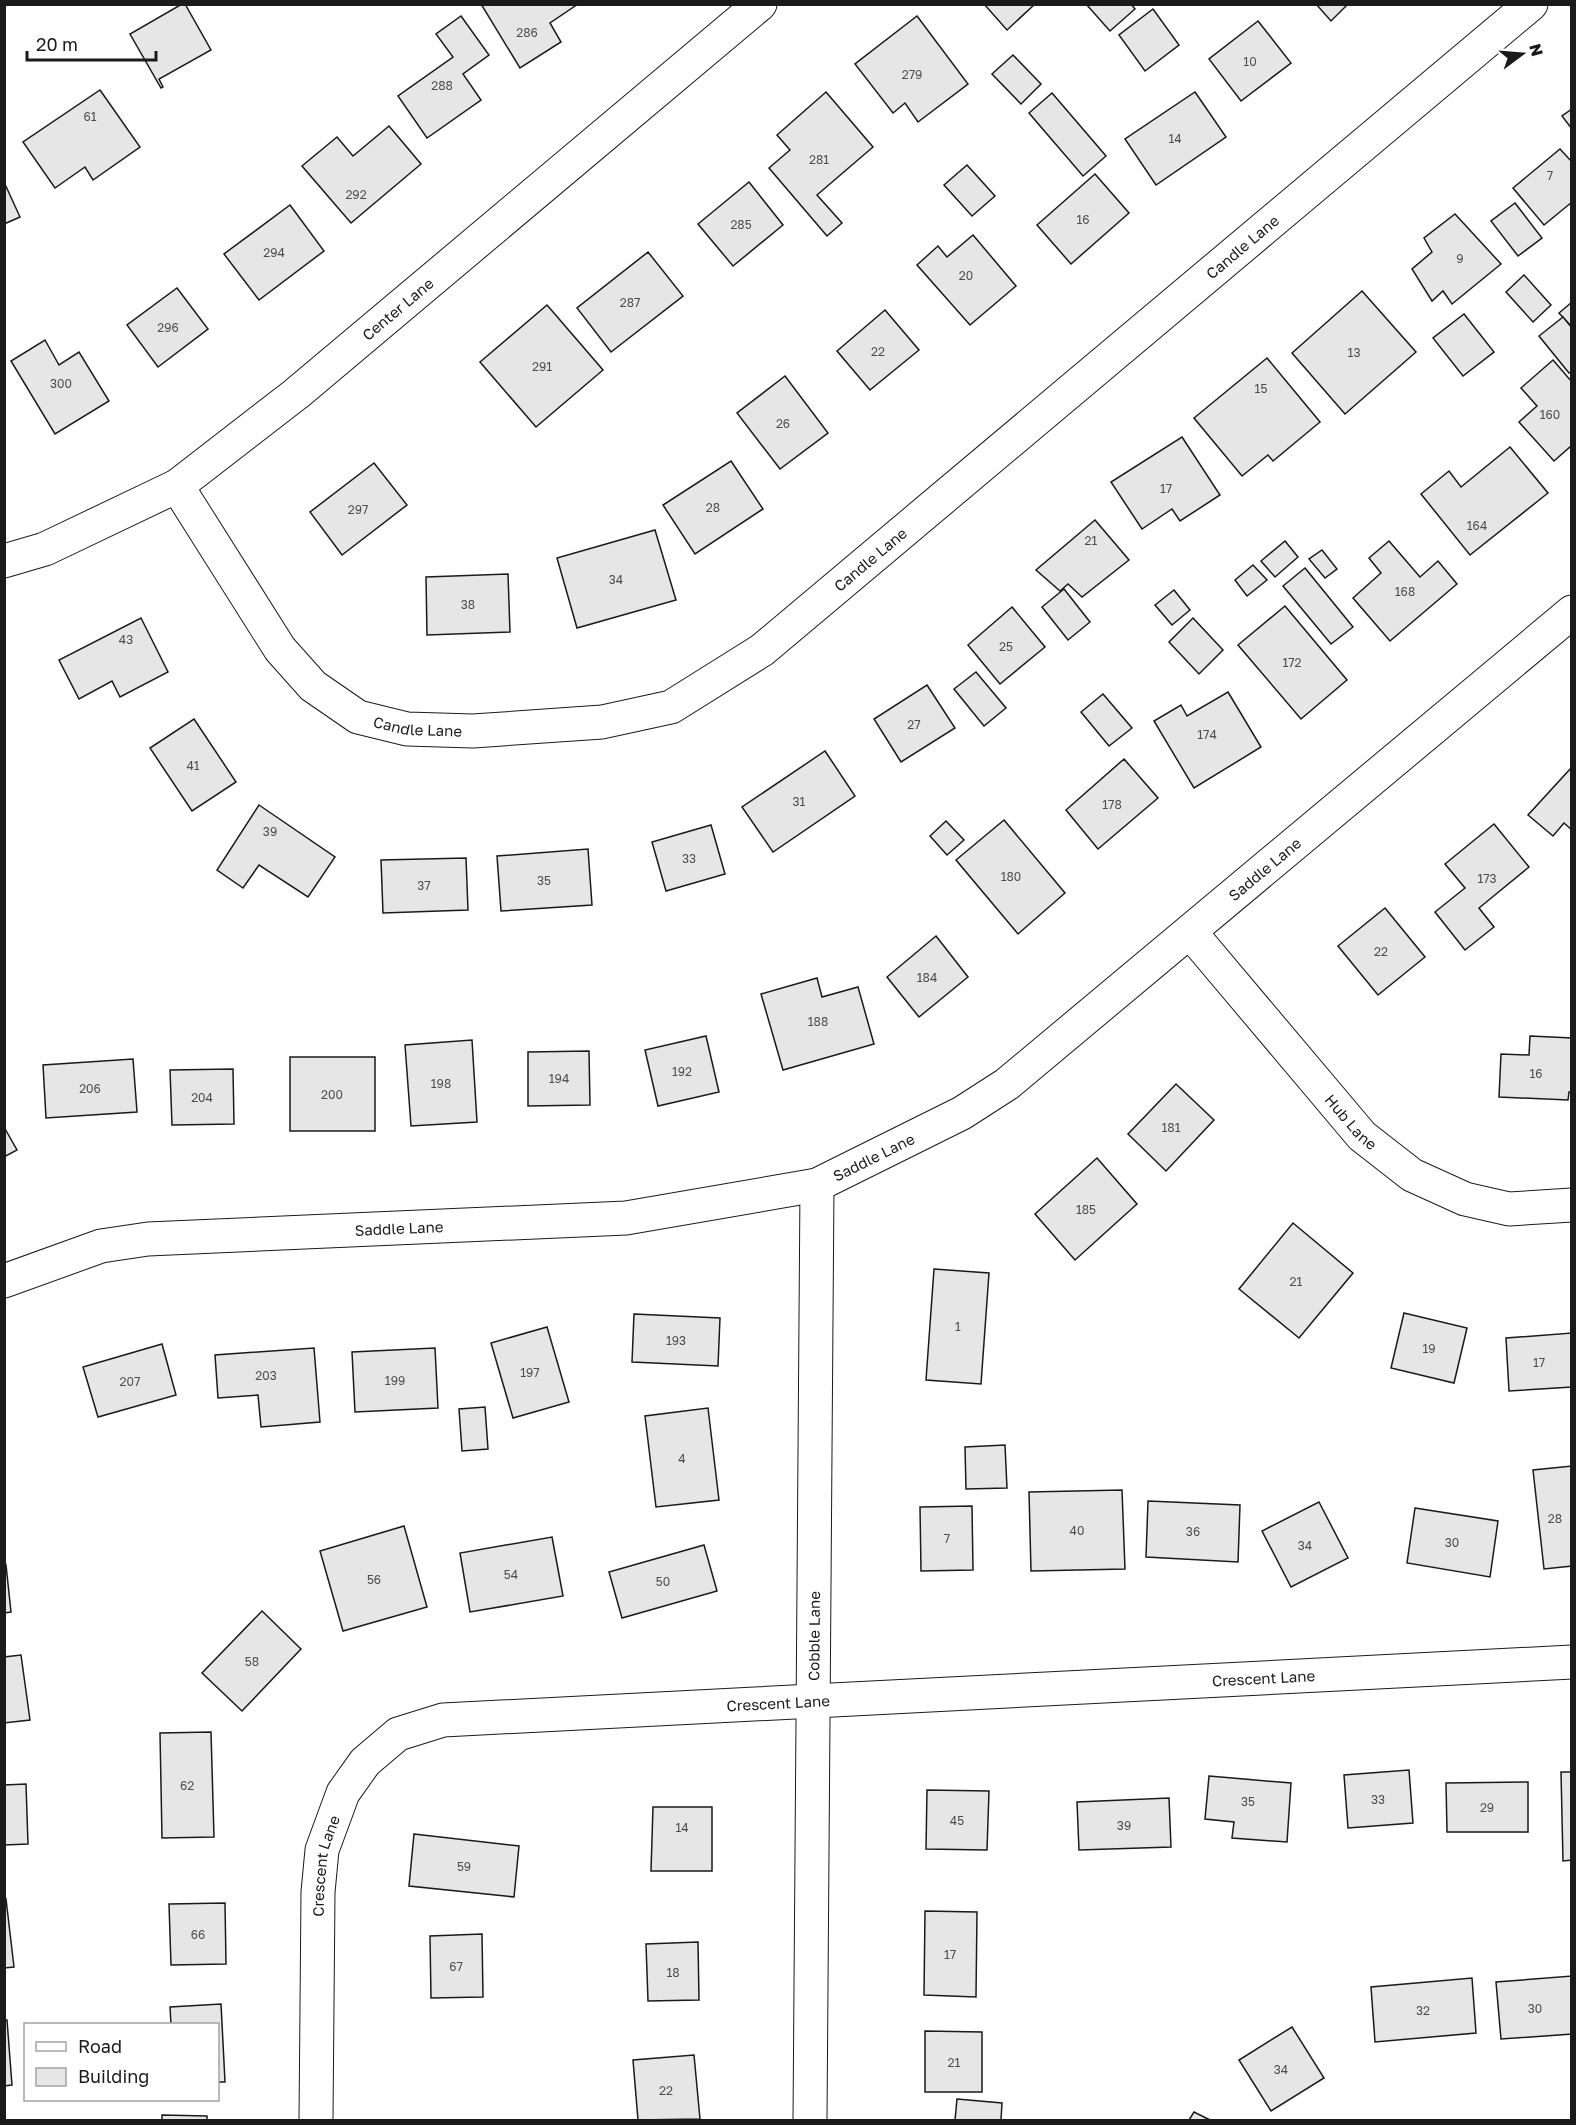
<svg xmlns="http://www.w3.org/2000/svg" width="1576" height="2125" viewBox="0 0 1576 2125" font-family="'Golos Text',sans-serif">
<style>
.building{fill:#e6e6e6;stroke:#1a1a1a;stroke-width:1.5}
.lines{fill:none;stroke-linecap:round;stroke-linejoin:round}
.minor-casing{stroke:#1a1a1a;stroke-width:35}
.tertiary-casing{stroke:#1a1a1a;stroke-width:35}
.minor{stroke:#fff;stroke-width:33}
.tertiary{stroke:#fff;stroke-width:33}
.labels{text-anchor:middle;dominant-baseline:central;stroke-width:4.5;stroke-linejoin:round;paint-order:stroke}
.number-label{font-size:12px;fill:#4d4d4d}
.street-label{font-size:15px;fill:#1a1a1a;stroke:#fff}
</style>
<rect width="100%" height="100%" fill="#fff"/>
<g class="building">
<path d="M182 4H185L211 50 159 79 163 87 161 88 130 34Z"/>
<path d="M481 4H578L550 23 561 42 520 68Z"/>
<path d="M984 4H1035L1007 30Z"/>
<path d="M1086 4H1131L1135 9 1110 31Z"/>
<path d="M1316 4H1348L1331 21Z"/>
<path d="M1153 9 1179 45 1145 71 1119 35Z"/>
<path d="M461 16 489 55 463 74 481 100 427 138 398 96 453 57 436 34Z"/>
<path d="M917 16 968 84 918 122 905 103 893 113 855 64Z"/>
<path d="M1258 21 1291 63 1241 101 1209 59Z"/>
<path d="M1013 55 1041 84 1021 104 992 74Z"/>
<path d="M100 90 140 147 93 180 85 167 55 188 23 142Z"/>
<path d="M826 92 873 147 817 195 842 223 827 236 769 168 790 150 777 135Z"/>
<path d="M1195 92 1226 137 1156 185 1125 139Z"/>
<path d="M1052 93 1106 156 1083 176 1029 113Z"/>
<path d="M1572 109V129L1562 116Z"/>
<path d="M389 126 421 164 351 223 302 166 337 137 353 156Z"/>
<path d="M1560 149 1572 162V202L1544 225 1513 188Z"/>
<path d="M967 165 995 196 972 216 944 185Z"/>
<path d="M1095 174 1129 213 1071 264 1037 225Z"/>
<path d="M4 182 20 217 4 224Z"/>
<path d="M749 182 783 225 733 266 698 224Z"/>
<path d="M1515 203 1542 238 1518 256 1491 221Z"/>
<path d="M290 205 324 251 259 300 224 254Z"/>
<path d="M1455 214 1501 264 1452 304 1443 291 1432 301 1412 269 1432 252 1424 238Z"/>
<path d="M973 235 1016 286 970 325 917 265 938 246 947 257Z"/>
<path d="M648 252 683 296 611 352 577 308Z"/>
<path d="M1524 275 1551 305 1533 322 1506 292Z"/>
<path d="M177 288 208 329 158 367 127 325Z"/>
<path d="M1362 291 1416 352 1345 414 1292 353Z"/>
<path d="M1572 302V327L1559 313Z"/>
<path d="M547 305 603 370 536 427 480 362Z"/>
<path d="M885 310 919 350 870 390 837 351Z"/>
<path d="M1464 314 1494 352 1463 376 1433 338Z"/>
<path d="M1563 317 1572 328V371L1569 373 1539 336Z"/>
<path d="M45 340 59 365 79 352 109 401 55 434 11 361Z"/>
<path d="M1267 358 1320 422 1273 461 1268 455 1242 476 1194 418Z"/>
<path d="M1553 360 1572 382V448L1570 447 1554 461 1519 422 1537 406 1521 388Z"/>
<path d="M785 376 828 433 780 469 737 413Z"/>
<path d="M1182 437 1220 495 1180 521 1172 509 1142 529 1111 482Z"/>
<path d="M1510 447 1548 493 1470 555 1421 494 1449 471 1461 487Z"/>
<path d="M731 461 763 509 695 554 663 505Z"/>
<path d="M374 463 407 505 342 555 310 512Z"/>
<path d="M1095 520 1129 560 1082 597 1068 584 1060 591 1036 570Z"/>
<path d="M655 530 676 600 577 628 557 558Z"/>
<path d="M1285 541 1298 557 1275 577 1261 561Z"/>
<path d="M1389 541 1420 577 1438 561 1457 584 1390 641 1353 598 1381 573 1369 558Z"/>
<path d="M1322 550 1337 569 1325 578 1309 559Z"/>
<path d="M1253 565 1267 580 1247 596 1235 580Z"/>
<path d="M1305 568 1353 627 1331 644 1283 586Z"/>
<path d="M508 574 510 632 427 635 426 577Z"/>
<path d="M1064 589 1090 622 1068 640 1042 607Z"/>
<path d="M1174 590 1190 610 1172 625 1155 605Z"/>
<path d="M1285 606 1347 680 1301 719 1238 645Z"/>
<path d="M1012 607 1045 647 1000 684 968 645Z"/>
<path d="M141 618 168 672 120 697 112 681 79 699 59 660Z"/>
<path d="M1193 618 1223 650 1199 674 1169 642Z"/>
<path d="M976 672 1006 708 984 726 954 689Z"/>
<path d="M927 685 955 728 901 762 874 719Z"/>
<path d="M1228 692 1261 747 1194 788 1154 721 1181 705 1187 716Z"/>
<path d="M1103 694 1132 728 1109 746 1081 712Z"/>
<path d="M194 719 236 782 192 811 150 748Z"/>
<path d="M825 751 855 796 773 852 742 807Z"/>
<path d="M1124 759 1158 798 1098 849 1066 810Z"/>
<path d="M1572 767V830L1564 823 1553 836 1528 815Z"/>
<path d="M259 805 335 857 308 897 259 865 243 888 217 870Z"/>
<path d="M1004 820 1065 893 1018 934 956 860Z"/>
<path d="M946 821 964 840 947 855 930 836Z"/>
<path d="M1494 824 1529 867 1479 908 1494 927 1465 950 1435 912 1465 888 1445 864Z"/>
<path d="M711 825 725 874 666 891 652 842Z"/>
<path d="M588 849 592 905 501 911 497 856Z"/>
<path d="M466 858 468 910 383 913 381 860Z"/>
<path d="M1385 908 1425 957 1378 995 1338 946Z"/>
<path d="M936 936 968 977 919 1017 887 977Z"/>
<path d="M817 978 822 997 858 987 874 1044 783 1070 761 994Z"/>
<path d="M706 1036 719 1092 658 1106 645 1050Z"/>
<path d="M1530 1036 1572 1038V1092H1569L1568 1100 1499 1097 1501 1054 1529 1055Z"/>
<path d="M472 1040 477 1122 411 1126 405 1045Z"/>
<path d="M589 1051 590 1105 528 1106V1052Z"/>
<rect x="290" y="1057" width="85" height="74"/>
<path d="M133 1059 137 1112 46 1118 43 1065Z"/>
<path d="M233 1069 234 1124 172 1125 170 1070Z"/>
<path d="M1176 1084 1214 1120 1166 1171 1128 1134Z"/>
<path d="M4 1127 17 1150 4 1157Z"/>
<path d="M1097 1158 1137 1204 1075 1260 1035 1214Z"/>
<path d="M1293 1223 1353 1273 1299 1338 1239 1289Z"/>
<path d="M934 1269 989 1273 981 1384 926 1380Z"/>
<path d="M1404 1313 1467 1328 1454 1383 1391 1368Z"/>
<path d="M634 1314 720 1318 718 1366 632 1362Z"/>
<path d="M547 1327 569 1402 513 1418 491 1343Z"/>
<path d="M1572 1333V1387L1509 1391 1506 1338Z"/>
<path d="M162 1344 176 1395 98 1417 83 1367Z"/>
<path d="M314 1348 320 1422 261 1427 258 1395 218 1398 215 1355Z"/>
<path d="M435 1348 438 1408 355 1412 352 1352Z"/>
<path d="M485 1407 488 1449 462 1451 459 1409Z"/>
<path d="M708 1408 719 1500 656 1507 645 1416Z"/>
<path d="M1005 1445 1007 1488 966 1489 965 1447Z"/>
<path d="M1572 1466V1566L1544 1569 1533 1470Z"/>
<path d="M1122 1490 1125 1569 1031 1571 1029 1492Z"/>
<path d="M1148 1501 1240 1505 1238 1562 1146 1557Z"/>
<path d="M1319 1502 1348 1558 1291 1587 1262 1531Z"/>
<path d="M972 1506 973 1570 921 1571 920 1507Z"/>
<path d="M1415 1508 1498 1521 1490 1577 1407 1563Z"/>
<path d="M404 1526 427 1607 343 1631 320 1551Z"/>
<path d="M552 1537 563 1596 470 1612 460 1553Z"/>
<path d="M704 1545 717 1591 622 1618 609 1572Z"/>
<path d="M6 1565 11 1612 4 1613V1566Z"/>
<path d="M262 1611 301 1649 242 1711 202 1673Z"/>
<path d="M21 1655 30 1720 4 1723V1657Z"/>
<path d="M211 1732 214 1837 162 1838 160 1733Z"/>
<path d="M1409 1770 1413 1823 1348 1828 1344 1775Z"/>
<path d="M1561 1772H1572V1860L1563 1861Z"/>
<path d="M1209 1776 1291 1783 1287 1842 1232 1838 1234 1822 1205 1819Z"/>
<path d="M1528 1782V1832H1447L1446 1783Z"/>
<path d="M26 1784 28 1844 4 1845V1785Z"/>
<path d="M927 1790 989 1791 987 1850 926 1849Z"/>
<path d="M1169 1798 1171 1847 1079 1850 1077 1802Z"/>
<path d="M653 1807H712V1871H651Z"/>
<path d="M414 1834 519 1846 514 1897 409 1886Z"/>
<path d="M6 1899 14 1967 4 1968V1900Z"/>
<path d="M225 1903 226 1964 171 1965 169 1904Z"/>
<path d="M925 1911 977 1912 976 1997 924 1995Z"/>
<path d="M482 1934 483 1997 431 1998 430 1936Z"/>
<path d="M698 1942 699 2000 648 2001 646 1944Z"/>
<path d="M1572 1976V2034L1501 2039 1496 1982Z"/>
<path d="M1472 1978 1476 2033 1375 2042 1371 1987Z"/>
<path d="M221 2004 225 2082H218V2024H171L170 2007Z"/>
<path d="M4 2020H7L12 2085 4 2086Z"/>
<path d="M1292 2027 1324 2078 1271 2111 1239 2060Z"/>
<path d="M925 2031 982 2032V2092H925Z"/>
<path d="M694 2055 700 2119 638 2120 633 2060Z"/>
<path d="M957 2099 1002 2103 1001 2120H955Z"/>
<path d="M1194 2112 1210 2120H1189Z"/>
<path d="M162 2115 207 2116V2120H162Z"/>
</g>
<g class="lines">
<g class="minor-casing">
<g id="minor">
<path id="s1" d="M177 486 280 649 313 686 358 717 407 729 473 731 602 722 671 707 762 650 1531 4"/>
<path id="s2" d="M1190 932 1362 1136 1412 1175 1465 1199 1509 1209 1572 1205"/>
<path id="s3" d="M4 1281 101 1246 148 1239 626 1218 817 1185 962 1113 1007 1084 1572 612"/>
<path id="s4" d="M316 2120 318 1892 322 1850 343 1793 365 1762 398 1734 443 1720 1572 1662"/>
<path id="s5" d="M810 2120 817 1185"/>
</g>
</g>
<g class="tertiary-casing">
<g id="tertiary">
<path id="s6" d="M4 561 45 549 177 486 296 394 760 4"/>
</g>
</g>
<use href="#minor" class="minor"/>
<use href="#tertiary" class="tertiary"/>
</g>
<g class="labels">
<g class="number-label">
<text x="527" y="32">286</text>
<text x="1250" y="61">10</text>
<text x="912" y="74">279</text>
<text x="442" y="85">288</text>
<text x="90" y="116">61</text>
<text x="1175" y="138">14</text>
<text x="819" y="159">281</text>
<text x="1550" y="175">7</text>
<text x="356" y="194">292</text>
<text x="1083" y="219">16</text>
<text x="741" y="224">285</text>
<text x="274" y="252">294</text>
<text x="1460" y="258">9</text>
<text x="966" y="275">20</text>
<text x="630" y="302">287</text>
<text x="168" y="327">296</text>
<text x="878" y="351">22</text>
<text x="1354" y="352">13</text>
<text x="542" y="366">291</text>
<text x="61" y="383">300</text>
<text x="1261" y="388">15</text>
<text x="1550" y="414">160</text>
<text x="783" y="423">26</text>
<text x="1166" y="488">17</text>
<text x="713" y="507">28</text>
<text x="358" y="509">297</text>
<text x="1477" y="525">164</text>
<text x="1091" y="540">21</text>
<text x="616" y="579">34</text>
<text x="1405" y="591">168</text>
<text x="468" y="604">38</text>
<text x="126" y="639">43</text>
<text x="1006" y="646">25</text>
<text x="1292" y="662">172</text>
<text x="914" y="724">27</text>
<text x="1207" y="734">174</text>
<text x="193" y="765">41</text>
<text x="799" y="801">31</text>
<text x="1112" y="804">178</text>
<text x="270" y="831">39</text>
<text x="689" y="858">33</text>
<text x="1011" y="876">180</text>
<text x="1487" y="878">173</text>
<text x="544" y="880">35</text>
<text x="424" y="885">37</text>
<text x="1381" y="951">22</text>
<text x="927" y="977">184</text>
<text x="818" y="1021">188</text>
<text x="682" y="1071">192</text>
<text x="1536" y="1073">16</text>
<text x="559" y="1078">194</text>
<text x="441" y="1083">198</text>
<text x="90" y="1088">206</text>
<text x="332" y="1094">200</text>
<text x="202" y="1097">204</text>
<text x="1171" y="1127">181</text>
<text x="1086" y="1209">185</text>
<text x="1296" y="1281">21</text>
<text x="958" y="1326">1</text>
<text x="676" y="1340">193</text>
<text x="1429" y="1348">19</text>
<text x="1539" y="1362">17</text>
<text x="530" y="1372">197</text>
<text x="266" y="1375">203</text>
<text x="395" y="1380">199</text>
<text x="130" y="1381">207</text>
<text x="682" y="1458">4</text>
<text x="1555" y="1518">28</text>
<text x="1077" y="1530">40</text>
<text x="1193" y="1531">36</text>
<text x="947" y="1538">7</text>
<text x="1452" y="1542">30</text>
<text x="1305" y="1545">34</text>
<text x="511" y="1574">54</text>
<text x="374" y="1579">56</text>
<text x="663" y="1581">50</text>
<text x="252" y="1661">58</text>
<text x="187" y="1785">62</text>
<text x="1378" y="1799">33</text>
<text x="1248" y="1801">35</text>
<text x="1487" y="1807">29</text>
<text x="957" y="1820">45</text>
<text x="1124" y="1825">39</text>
<text x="682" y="1827">14</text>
<text x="464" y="1866">59</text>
<text x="198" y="1934">66</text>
<text x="950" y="1954">17</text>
<text x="456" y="1966">67</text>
<text x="673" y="1972">18</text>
<text x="1535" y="2008">30</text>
<text x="1423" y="2010">32</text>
<text x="954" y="2062">21</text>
<text x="1281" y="2069">34</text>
<text x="666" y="2090">22</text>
</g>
<g class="street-label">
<text stroke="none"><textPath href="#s1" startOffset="1348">Candle Lane</textPath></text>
<text stroke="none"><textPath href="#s6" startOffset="472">Center Lane</textPath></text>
<text stroke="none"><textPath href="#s1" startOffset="862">Candle Lane</textPath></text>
<text stroke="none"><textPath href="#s1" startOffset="358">Candle Lane</textPath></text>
<text stroke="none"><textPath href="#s3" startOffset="1374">Saddle Lane</textPath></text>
<text stroke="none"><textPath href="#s2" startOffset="249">Hub Lane</textPath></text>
<text stroke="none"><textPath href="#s3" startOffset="886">Saddle Lane</textPath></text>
<text stroke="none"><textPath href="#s3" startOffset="402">Saddle Lane</textPath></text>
<text stroke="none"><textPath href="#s5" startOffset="484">Cobble Lane</textPath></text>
<text stroke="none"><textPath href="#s4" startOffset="1281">Crescent Lane</textPath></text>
<text stroke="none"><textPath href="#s4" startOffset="795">Crescent Lane</textPath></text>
<text stroke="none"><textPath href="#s4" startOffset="255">Crescent Lane</textPath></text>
</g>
</g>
<rect width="1576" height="2125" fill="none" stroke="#1a1a1a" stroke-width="12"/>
<rect x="24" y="2023" width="195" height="78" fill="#ffffff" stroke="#a3a3a3" stroke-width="1.5"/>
<rect x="36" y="2042" width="30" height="9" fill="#ffffff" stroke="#a3a3a3" stroke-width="1.5"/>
<text x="78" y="2053" font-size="18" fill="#1a1a1a">Road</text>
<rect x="36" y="2068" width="30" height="18" fill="#e6e6e6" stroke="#a3a3a3" stroke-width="1.5"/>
<text x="78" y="2083" font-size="18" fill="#1a1a1a">Building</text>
<g transform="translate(1522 54) rotate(74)" stroke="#ffffff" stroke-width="4.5" paint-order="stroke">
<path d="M0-4.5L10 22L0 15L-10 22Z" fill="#1a1a1a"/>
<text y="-9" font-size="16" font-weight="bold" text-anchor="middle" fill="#1a1a1a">N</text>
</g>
<path d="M27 51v9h129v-9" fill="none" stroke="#1a1a1a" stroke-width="3"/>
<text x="36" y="51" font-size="18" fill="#1a1a1a" stroke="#ffffff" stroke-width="4.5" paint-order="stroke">20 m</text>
</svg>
